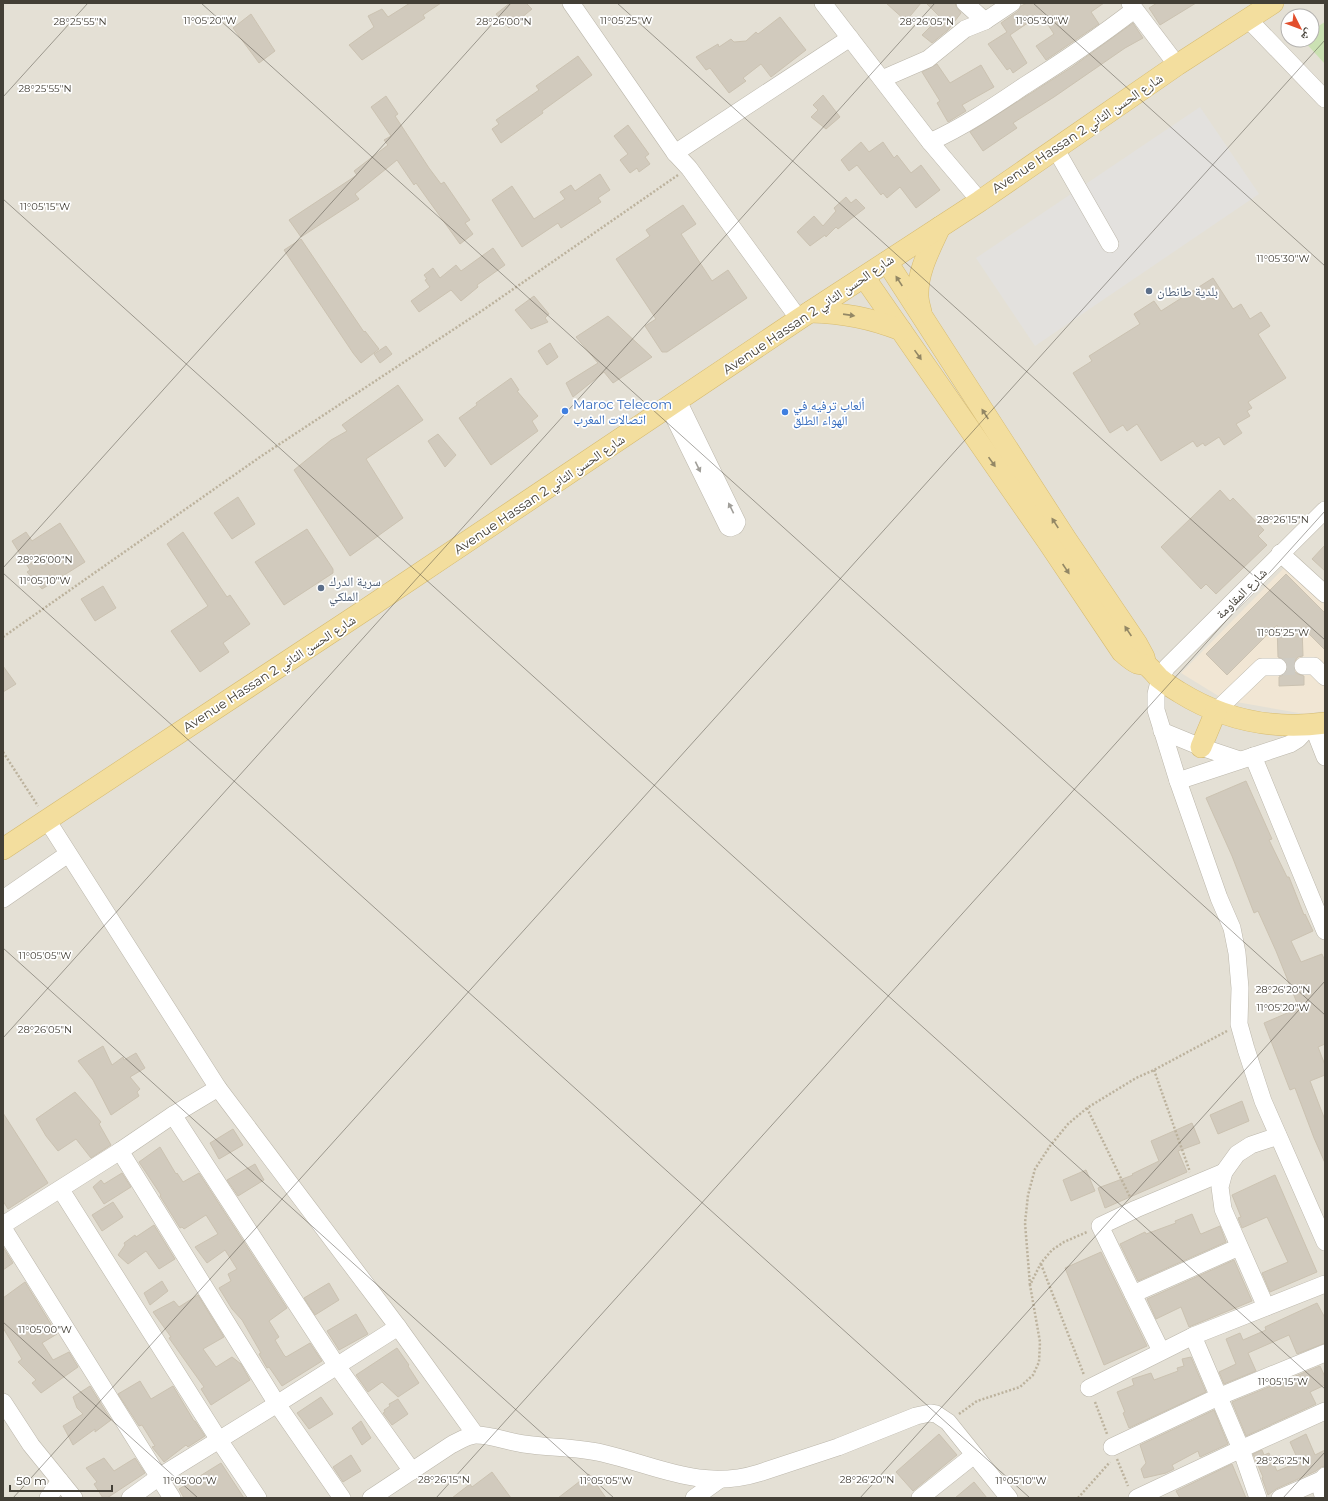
<svg xmlns="http://www.w3.org/2000/svg" width="1328" height="1501" viewBox="0 0 1328 1501" font-family="Montserrat,'Noto Naskh Arabic',sans-serif">
<style>
.residential{fill:#e4e0d5;fill-rule:evenodd}
.commercial{fill:#f1e6d4}
.green{fill:#cbe1b3}
.parking{fill:#e3e1de}
.building{fill:#d1cabd;stroke:#cbc2b1}
.lines{fill:none;stroke-linecap:round;stroke-linejoin:round}
.minor-tunnel{stroke:#cecbc3;stroke-width:17;stroke-dasharray:17 8;stroke-linecap:butt}
.minor-casing{stroke:#bbb6aa;stroke-width:18}
.major-casing{stroke:#d6bb70;stroke-width:22}
.path{stroke:#bcb29d;stroke-width:2.5;stroke-dasharray:2 2;stroke-linecap:butt}
.minor{stroke:#fff;stroke-width:17}
.major{stroke:#f3de9e;stroke-width:21}
.oneway{fill:#928765}
.oneway2{fill:#a19f9a}
.ticks{fill:none;stroke:#433f36;stroke-width:1;stroke-opacity:0.45}
.service-dot{fill:#5c6f8a;stroke:#fff;stroke-width:1.5}
.shop-dot{fill:#3f7fe0;stroke:#fff;stroke-width:1.5}
.labels{text-anchor:middle;dominant-baseline:central;stroke-width:3.5;stroke-linejoin:round;paint-order:stroke}
.street-label{font-size:13px;fill:#433f36;stroke:#fff}
.service-label{font-size:13px;fill:#4e5e75;stroke:#fff;text-anchor:start}
.shop-label{font-size:13px;fill:#366cbe;stroke:#fff;text-anchor:start}
.ticks-label{font-size:10px;text-anchor:middle;fill:#433f36;stroke:#fff;stroke-width:3.5;stroke-linejoin:round;paint-order:stroke}
</style>
<rect width="100%" height="100%" fill="#f1eee6"/>
<path class="residential" d="M3 3H1325V1498H3ZM1288 16H1312V40H1288Z"/>
<path class="commercial" d="M1286 566 1325 605V711L1305 714 1225 700 1181 673Z"/>
<path class="green" d="M1325 22V64L1303 40H1312V30Z"/>
<path class="parking" d="M1200 107 1259 194 1035 346 976 258Z"/>
<g class="building">
<path d="M410 3H441L423 15 425 18 362 60 349 45 374 27 368 16 382 9 388 17Z"/>
<path d="M510 3H526L532 9 509 28 506 24 505 25 496 14Z"/>
<path d="M886 3H921L906 21Z"/>
<path d="M926 3H955L956 6 961 13 948 30 932 43 922 35 940 17Z"/>
<path d="M1027 3H1104L1091 12 1099 24 1046 60 1036 46 1054 34 1041 14 1010 35 1027 63 1013 73 1010 68 1007 70 988 44 1007 32 1001 23 1018 11 1021 6Z"/>
<path d="M1157 3H1196L1160 25 1149 8Z"/>
<path d="M251 14 275 51 259 63 233 28Z"/>
<path d="M780 17 806 50 771 77 761 64 743 78 746 81 729 93 710 68 706 70 696 57 718 44 719 47 731 39 734 42 746 41 756 32 758 34Z"/>
<path d="M1133 23 1143 38 1125 48 1054 97 1013 123 1017 128 983 151 970 132 1072 67Z"/>
<path d="M578 56 592 75 542 111 543 113 501 143 492 129 499 124 496 120 539 90 536 86Z"/>
<path d="M937 64 950 83 981 65 994 87 962 105 966 111 948 122 937 103 940 101 922 72Z"/>
<path d="M823 95 840 117 826 129 811 117 818 110 813 105Z"/>
<path d="M386 96 398 114 395 116 429 168 441 184 444 182 470 220 465 223 473 234 460 244 416 183 414 185 397 160 355 194 359 199 301 237 289 220 357 175 354 171 388 145 384 140 391 136 371 107Z"/>
<path d="M628 125 649 154 645 157 650 164 639 172 637 168 630 173 620 160 628 154 614 136Z"/>
<path d="M861 142 869 152 883 142 894 158 897 155 911 173 921 165 940 190 916 208 900 187 887 198 883 193 881 195 857 165 849 171 841 160Z"/>
<path d="M600 174 610 190 598 198 601 202 561 228 558 223 522 247 492 200 512 186 534 219 565 199 560 192 571 185 575 191Z"/>
<path d="M846 197 851 203 856 199 865 208 838 229 836 227 826 237 825 235 810 246 797 232 814 216 823 226 836 211 834 208Z"/>
<path d="M683 205 696 224 681 234 712 281 728 270 747 298 667 352H662L645 326 656 319 616 259 650 236 646 230Z"/>
<path d="M301 239 364 332 365 331 379 349 361 363 353 353 284 250Z"/>
<path d="M493 248 505 265 477 285 478 287 461 301 451 290 419 312 411 301 430 287 425 280 427 279 424 275 433 268 440 278 456 265 461 271Z"/>
<path d="M1213 278 1233 309 1241 304 1250 319 1261 312 1270 326 1258 334 1286 378 1248 402 1252 408 1247 411 1250 416 1236 424 1242 433 1224 445 1219 437 1205 446 1203 443 1197 447 1193 441 1161 461 1137 424 1127 431 1123 425 1110 433 1073 373 1092 361 1089 356 1140 324 1134 314 1154 301 1161 311Z"/>
<path d="M534 296 549 314 545 318 548 322 531 329 515 310Z"/>
<path d="M608 316 652 357 613 383 604 372 573 397 566 383 598 363 576 337Z"/>
<path d="M550 343 558 357 547 365 538 351Z"/>
<path d="M386 346 392 354 380 363 374 354Z"/>
<path d="M511 378 519 390 517 391 538 416 532 421 538 431 491 465 459 418 477 405 476 403Z"/>
<path d="M398 385 423 420 366 459 403 518 350 556 294 470 331 440 347 431 342 425Z"/>
<path d="M438 434 456 455 445 467 428 441Z"/>
<path d="M1220 490 1230 501 1233 498 1264 530 1258 536 1267 545 1216 594 1206 584 1201 589 1161 547Z"/>
<path d="M238 497 255 524 232 539 214 513Z"/>
<path d="M60 523 85 562 42 589 27 572 30 570 12 541 26 532 32 541Z"/>
<path d="M307 529 333 569V573L284 605 255 562Z"/>
<path d="M183 532 227 597 230 595 250 624 223 643 229 652 200 672 171 631 208 606 167 544Z"/>
<path d="M1325 545V571L1312 559Z"/>
<path d="M1286 574 1325 613V650L1302 627 1303 656 1298 657 1295 661 1293 666 1294 671 1298 674 1304 676V685L1279 686V677L1283 675 1286 672 1288 667 1287 662 1283 659 1278 657 1277 625 1227 675 1206 654Z"/>
<path d="M103 586 116 608 95 621 81 599Z"/>
<path d="M3 666 16 684 3 692Z"/>
<path d="M1246 781 1272 839 1269 840 1287 877H1289L1304 915 1305 914 1313 931 1291 941 1301 962 1322 954 1325 961V1044L1318 1047 1325 1065V1075L1310 1081 1325 1120V1163L1314 1138 1295 1088 1290 1090 1264 1023 1299 1008 1276 951 1258 911 1254 913 1232 856 1206 798Z"/>
<path d="M103 1046 112 1065 123 1057 124 1060 136 1053 145 1068 130 1077 140 1089 137 1092 139 1096 111 1115 93 1080 78 1061Z"/>
<path d="M75 1092 101 1122 99 1124 111 1145 91 1158 76 1139 58 1151 46 1136 36 1119Z"/>
<path d="M1242 1101 1249 1121 1218 1134 1210 1115Z"/>
<path d="M3 1113 48 1183 8 1209 3 1201Z"/>
<path d="M1192 1123 1200 1143 1178 1151 1187 1172 1105 1208 1098 1188 1133 1175 1132 1174 1159 1161 1151 1141Z"/>
<path d="M233 1129 243 1145 219 1159 210 1143Z"/>
<path d="M160 1147 176 1174 177 1173 183 1182 199 1173 287 1308 269 1321 279 1337 275 1340 284 1355 286 1357 310 1343 322 1361 282 1386 269 1367 267 1368 259 1354 261 1353 242 1320 232 1309 219 1288 231 1281 228 1274 237 1269 225 1250 207 1263 195 1247 218 1234 206 1215 184 1229 182 1227 180 1228 160 1196 161 1195 139 1162Z"/>
<path d="M255 1164 264 1180 238 1196 227 1180Z"/>
<path d="M1086 1170 1095 1191 1071 1201 1063 1180Z"/>
<path d="M122 1173 131 1187 104 1204 93 1187 101 1180 104 1184Z"/>
<path d="M1275 1175 1317 1272 1270 1292 1262 1273 1288 1262 1267 1217 1242 1228 1238 1218 1241 1217 1232 1195Z"/>
<path d="M113 1202 123 1217 102 1231 92 1215Z"/>
<path d="M1192 1214 1200 1233 1201 1234 1220 1226 1226 1242 1138 1281 1120 1244 1145 1232 1146 1234 1176 1223 1175 1221Z"/>
<path d="M154 1225 175 1259 159 1269 146 1251 128 1264 118 1255 125 1245 124 1243 135 1235 136 1237Z"/>
<path d="M3 1247 13 1263 3 1270Z"/>
<path d="M1101 1252 1147 1346 1104 1365 1065 1268Z"/>
<path d="M1234 1260 1252 1301 1189 1327 1181 1307 1156 1319 1147 1299Z"/>
<path d="M162 1281 168 1291 150 1305 144 1293Z"/>
<path d="M25 1282 57 1334 42 1343 53 1360 69 1352 78 1367 41 1393 32 1383 36 1380 18 1362 22 1359 3 1328V1298Z"/>
<path d="M329 1283 339 1300 315 1315 304 1298Z"/>
<path d="M198 1295 224 1337 203 1349 216 1367 232 1357 241 1364 250 1380 211 1405 201 1389 204 1387 169 1338 171 1337 153 1312 174 1301 179 1307Z"/>
<path d="M1317 1303 1325 1318V1343L1297 1354 1289 1335 1248 1353 1256 1371 1224 1384 1219 1372 1236 1364 1226 1339 1240 1333 1243 1340 1266 1330 1265 1327Z"/>
<path d="M356 1314 368 1334 339 1350 327 1331Z"/>
<path d="M397 1348 409 1365 408 1366 419 1383 398 1397 382 1382 368 1392 356 1375Z"/>
<path d="M1191 1357 1206 1392 1129 1428 1123 1413 1125 1412 1117 1392 1134 1385 1132 1379 1151 1373 1154 1380 1178 1371 1177 1368 1184 1366 1182 1359Z"/>
<path d="M1320 1366 1325 1377V1385L1310 1392 1316 1404 1246 1436 1232 1402Z"/>
<path d="M140 1381 151 1399 173 1386 194 1421H195L205 1436 188 1447 186 1445 164 1462 152 1447 155 1446 142 1425 139 1426 118 1394Z"/>
<path d="M90 1386 111 1420 95 1432V1429L73 1445 63 1426 83 1414 77 1408 73 1397Z"/>
<path d="M321 1397 333 1414 309 1429 297 1413Z"/>
<path d="M398 1399 408 1414 392 1425 383 1413 385 1412 384 1410 390 1406 389 1404Z"/>
<path d="M1214 1410 1228 1444 1200 1457 1198 1451 1172 1465 1174 1469 1166 1473 1144 1478 1141 1469 1146 1463 1140 1445Z"/>
<path d="M361 1421 371 1438 362 1445 352 1428Z"/>
<path d="M939 1434 957 1455 913 1491 896 1472Z"/>
<path d="M1306 1434 1315 1455 1325 1450V1466L1321 1467 1316 1471 1276 1489 1268 1495 1262 1478 1263 1477 1253 1454 1262 1450 1264 1455 1269 1453 1277 1471 1299 1462 1290 1442Z"/>
<path d="M351 1455 361 1471 343 1482 333 1467Z"/>
<path d="M104 1458 114 1471 135 1458 145 1473 107 1498H103L94 1484 97 1482 86 1468Z"/>
<path d="M221 1463 244 1498H184L179 1489Z"/>
<path d="M1232 1464 1246 1498H1180L1176 1491Z"/>
<path d="M492 1472 511 1498H452L470 1484 472 1487Z"/>
<path d="M589 1474 606 1498H558L575 1485Z"/>
<path d="M974 1482 987 1498H955Z"/>
</g>
<g class="lines">
<path class="minor-tunnel" d="M1278 667 1303 666"/>
<g class="minor-casing">
<g id="minor">
<path d="M571 3 675 153 689 168 799 319"/>
<path d="M823 3 930 142 980 201"/>
<path d="M965 3 985 21"/>
<path d="M1130 3 1177 65"/>
<path d="M1248 19 1325 99"/>
<path d="M882 79 928 59 965 29 985 21 1012 3"/>
<path d="M930 142C963 127 993 107 1024 86 1062 62 1099 37 1134 10"/>
<path d="M1055 148 1110 244"/>
<path d="M675 153 850 38"/>
<path d="M669 407 728 527 730 528 735 526 737 522 678 401"/>
<path d="M1325 510 1167 667 1160 678 1156 694V710L1178 781 1219 898 1232 928 1237 953 1240 988 1239 1024 1246 1049 1263 1101 1325 1242"/>
<path d="M1280 553 1325 594"/>
<path d="M1303 666H1314L1325 677"/>
<path d="M1216 711 1262 667H1278"/>
<path d="M1162 731 1201 747 1240 760"/>
<path d="M1253 756 1325 931"/>
<path d="M1178 781 1290 744 1298 739 1312 724 1325 757"/>
<path d="M47 820 218 1088 398 1327 475 1434"/>
<path d="M3 899 68 854"/>
<path d="M173 1115 337 1366 412 1471"/>
<path d="M120 1151 277 1404 342 1498"/>
<path d="M61 1190 219 1440 258 1498"/>
<path d="M3 1225 120 1151 173 1115 218 1088"/>
<path d="M3 1228 172 1498"/>
<path d="M1133 1294 1100 1226 1136 1209 1224 1172"/>
<path d="M1266 1307 1223 1209 1220 1187 1224 1172 1237 1154 1251 1145 1278 1136"/>
<path d="M1161 1351 1133 1294 1239 1247"/>
<path d="M1089 1388 1193 1336"/>
<path d="M3 1402 31 1445 74 1498"/>
<path d="M1112 1447 1218 1397 1325 1353"/>
<path d="M48 1498 60 1481"/>
<path d="M130 1498 159 1477 277 1404 398 1327"/>
<path d="M371 1498 451 1445C459 1441 468 1435 476 1435 492 1435 508 1442 524 1444 550 1448 577 1447 602 1453 658 1466 701 1491 759 1473L838 1447 916 1416 930 1413 936 1414 948 1422 1009 1498"/>
<path d="M694 1498 719 1480"/>
<path d="M920 1498 974 1455"/>
<path d="M1137 1498 1241 1449 1325 1411"/>
<path d="M1258 1498 1241 1449 1193 1336 1325 1284"/>
<path d="M1280 1498 1321 1480"/>
<path d="M1324 1498C1321 1490 1318 1483 1325 1476"/>
</g>
</g>
<g class="major-casing">
<g id="major">
<path d="M887 262 1066 539 1137 644 1144 657 1146 665"/>
<path d="M864 277 1048 542 1122 652C1127 656 1131 660 1137 663 1140 664 1143 664 1146 665 1151 668 1155 674 1159 678 1165 683 1172 688 1179 692 1224 720 1273 730 1325 723"/>
<path d="M810 312C844 313 870 318 901 330"/>
<path d="M921 312C920 307 918 302 918 296 917 272 930 249 940 227"/>
<path d="M1201 747 1216 711"/>
<path d="M3 849 365 610 799 319 980 201 1177 65 1273 3"/>
</g>
</g>
<g class="path">
<path d="M3 637 260 457 483 310 678 175"/>
<path d="M3 752 38 806"/>
<path d="M1154 1070 1190 1172"/>
<path d="M1087 1108 1130 1197"/>
<path d="M1041 1264 1084 1375"/>
<path d="M1030 1285 1025 1223 1028 1195 1035 1169 1050 1146 1068 1124 1087 1108 1136 1078 1154 1070 1227 1031"/>
<path d="M1095 1402 1107 1434"/>
<path d="M959 1414 977 1401 1020 1387 1033 1375 1039 1362 1040 1342 1030 1285 1041 1263 1052 1250 1064 1242 1087 1232"/>
<path d="M1117 1459 1128 1486"/>
<path d="M1078 1498 1110 1462"/>
</g>
<use href="#minor" class="minor"/>
<use href="#major" class="major"/>
</g>
<defs><path id="oneway-solid" d="M-6-.8H1V-3.2L6.5 0L1 3.2V.8H-6Z"/></defs>
<g class="oneway">
<use href="#oneway-solid" transform="translate(899 281) rotate(-123)"/>
<use href="#oneway-solid" transform="translate(849 315) rotate(8)"/>
<use href="#oneway-solid" transform="translate(918 355) rotate(55)"/>
<use href="#oneway-solid" transform="translate(985 414) rotate(-123)"/>
<use href="#oneway-solid" transform="translate(992 462) rotate(55)"/>
<use href="#oneway-solid" transform="translate(1055 523) rotate(-123)"/>
<use href="#oneway-solid" transform="translate(1066 569) rotate(56)"/>
<use href="#oneway-solid" transform="translate(1128 631) rotate(-124)"/>
</g>
<g class="oneway2">
<use href="#oneway-solid" transform="translate(698 467) rotate(64)"/>
<use href="#oneway-solid" transform="translate(731 508) rotate(-116)"/>
</g>
<path class="ticks" d="M201 3 1325 1015M617 3 1325 640M1033 3 1325 266M3 97 88 3M3 199 1325 1389M3 568 511 3M3 573 1030 1498M3 948 614 1498M3 1038 935 3M3 1322 198 1498M13 1498 1325 40M436 1498 1325 511M860 1498 1325 981M1283 1498 1325 1452"/>
<g class="service-dot">
<circle cx="1149" cy="291" r="4"/>
<circle cx="321" cy="588" r="4"/>
</g>
<g class="shop-dot">
<circle cx="565" cy="411" r="4"/>
<circle cx="785" cy="412" r="4"/>
</g>
<g class="labels">
<g class="street-label">
<text transform="translate(1077 133) rotate(-34)">Avenue Hassan 2 شارع الحسن الثاني</text>
<text transform="translate(808 314) rotate(-34)">Avenue Hassan 2 شارع الحسن الثاني</text>
<text transform="translate(539 494) rotate(-34)">Avenue Hassan 2 شارع الحسن الثاني</text>
<text transform="translate(1241 593) rotate(-45)">شارع المقاومة</text>
<text transform="translate(269 673) rotate(-33)">Avenue Hassan 2 شارع الحسن الثاني</text>
</g>
<g class="service-label">
<text x="1157" y="291">بلدية طانطان</text>
<text x="329" y="581">سرية الدرك<tspan x="329" dy="15">الملكي</tspan></text>
</g>
<g class="shop-label">
<text x="573" y="404">Maroc Telecom<tspan x="573" dy="15">اتصالات المغرب</tspan></text>
<text x="793" y="405">ألعاب ترفيه في<tspan x="793" dy="15">الهواء الطلق</tspan></text>
</g>
</g>
<g class="ticks-label">
<text x="210" y="24">11°05'20"W</text>
<text x="626" y="24">11°05'25"W</text>
<text x="1042" y="24">11°05'30"W</text>
<text x="80" y="25">28°25'55"N</text>
<text x="504" y="25">28°26'00"N</text>
<text x="927" y="25">28°26'05"N</text>
<text x="45" y="92">28°25'55"N</text>
<text x="45" y="210">11°05'15"W</text>
<text x="1283" y="262">11°05'30"W</text>
<text x="1283" y="523">28°26'15"N</text>
<text x="45" y="563">28°26'00"N</text>
<text x="45" y="584">11°05'10"W</text>
<text x="1283" y="636">11°05'25"W</text>
<text x="45" y="959">11°05'05"W</text>
<text x="1283" y="993">28°26'20"N</text>
<text x="1283" y="1011">11°05'20"W</text>
<text x="45" y="1033">28°26'05"N</text>
<text x="45" y="1333">11°05'00"W</text>
<text x="1283" y="1385">11°05'15"W</text>
<text x="1283" y="1464">28°26'25"N</text>
<text x="444" y="1483">28°26'15"N</text>
<text x="867" y="1483">28°26'20"N</text>
<text x="190" y="1484">11°05'00"W</text>
<text x="606" y="1484">11°05'05"W</text>
<text x="1021" y="1484">11°05'10"W</text>
</g>
<rect width="1328" height="1501" fill="none" stroke="#433f36" stroke-width="8"/>
<g transform="translate(1300 28) rotate(132)"><circle r="19" fill="#ffffff" stroke="#b4b2af"/>
<path d="M0-3L7 15L0 10L-7 15Z" fill="#e24f2d"/>
<text y="-6" font-size="11" font-weight="bold" text-anchor="middle" fill="#433f36">ش</text>
</g>
<path d="M10 1485v6h102v-6" fill="none" stroke="#433f36" stroke-width="2"/>
<text x="16" y="1485" font-size="12" fill="#433f36" stroke="#ffffff" stroke-width="3" paint-order="stroke">50 m</text>
</svg>
